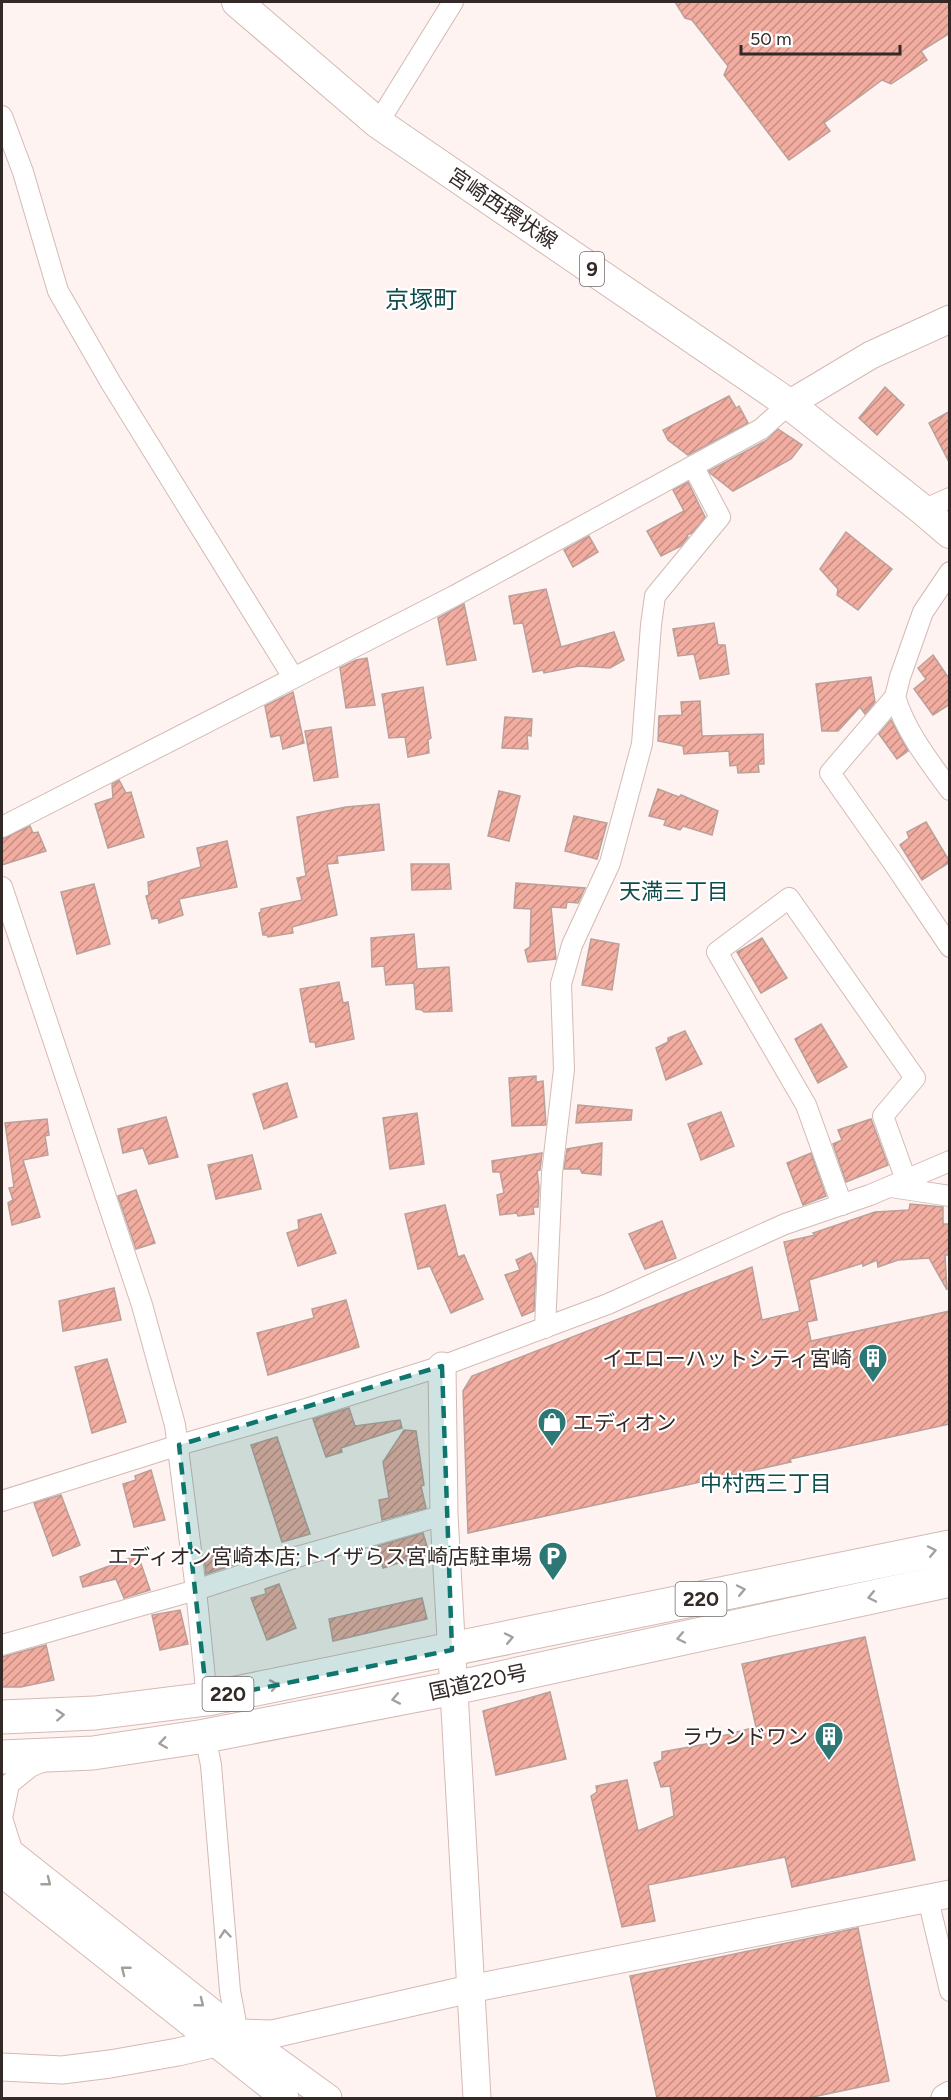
<svg xmlns="http://www.w3.org/2000/svg" width="951" height="2100" viewBox="0 0 951 2100" font-family="Figtree,'Noto Sans JP',sans-serif">
<style>
.building{fill:url(#building-hatch);stroke:#baa09b;stroke-width:1.5}
.lines{fill:none;stroke-linecap:round;stroke-linejoin:round}
.street-casing{stroke:#d4bab4;stroke-width:22}
.secondary-casing{stroke:#d4bab4;stroke-width:29}
.primary-casing{stroke:#d4bab4;stroke-width:32}
.highway-casing{stroke:#d4bab4;stroke-width:35}
.street{stroke:#fff;stroke-width:20}
.secondary{stroke:#fff;stroke-width:27}
.primary{stroke:#fff;stroke-width:30}
.highway{stroke:#fff;stroke-width:33}
.oneway{stroke:#a39f9e}
.marked{fill:#0f766e;fill-opacity:0.2;stroke:#0f766e;stroke-width:4.5;stroke-dasharray:12 8;stroke-linejoin:round}
.labels{text-anchor:middle;dominant-baseline:central;stroke-width:4.5;stroke-linejoin:round;paint-order:stroke}
.shield{fill:#fff;stroke:#706968;stroke-width:1.5}
.shield-label{font-size:20px;font-weight:bold;fill:#332927}
.street-label{font-size:21px;fill:#332927;stroke:#fff}
.poi-label{font-size:21px;fill:#332927;stroke:#fff;text-anchor:end}
.neighbourhood-label{font-size:22px;fill:#0f4d4c;stroke:#fff}
.quarter-label{font-size:24px;fill:#0f4d4c;stroke:#fff}
</style>
<defs>
<pattern id="building-hatch" width="6" height="6" patternUnits="userSpaceOnUse" patternTransform="scale(1.5)"><rect width="6" height="6" fill="#f2ada0"/><path d="M-1 1l2-2M0 6l6-6M5 7l2-2" fill="none" stroke="#c58d82"/></pattern>
</defs>
<rect width="100%" height="100%" fill="#fef3f0"/>
<g class="building">
<path d="M675 2H950V33L921 51 927 60 891 84 882 80 824 123 830 131 789 160 724 75 728 66 692 20 685 18Z"/>
<path d="M885 387 904 405 877 435 859 418Z"/>
<path d="M729 396 736 408 739 406 748 423 688 455 668 440 663 430Z"/>
<path d="M950 411V464L929 423Z"/>
<path d="M778 429 802 445 791 459 733 491 710 473 709 471 767 440Z"/>
<path d="M688 482 705 517 692 533 687 535 688 537 681 546 661 556 647 531 684 511 673 490Z"/>
<path d="M846 532 892 569 858 610 837 595 838 589 820 569Z"/>
<path d="M589 536 598 552 573 567 564 550Z"/>
<path d="M546 589 561 647 614 632 624 660 610 668 579 666 544 673 543 670 533 672 523 623 514 624 509 596Z"/>
<path d="M464 604 476 660 447 665 438 618Z"/>
<path d="M714 623 718 645H725L729 674 700 679 694 654 678 656 673 629Z"/>
<path d="M933 655 950 680V704L933 715 914 689 926 679 918 668Z"/>
<path d="M367 658 375 705 346 708 340 668 356 660Z"/>
<path d="M871 677 875 702 865 714 860 707 838 731H822L816 684Z"/>
<path d="M423 687 431 738 428 740 429 753 408 757 405 737 389 738 382 694Z"/>
<path d="M293 692 304 743 283 749 280 735 271 737 265 706Z"/>
<path d="M700 701 702 736 763 734 764 764H758L759 772 738 773 737 765 730 766 729 751 684 754 683 746 658 741 659 716 682 715 681 702Z"/>
<path d="M505 717 532 719 531 736 527 735 528 749 502 748Z"/>
<path d="M891 720 908 751 897 759 879 734Z"/>
<path d="M331 727 338 777 314 781 305 731Z"/>
<path d="M119 780 126 793 131 792 144 837 108 848 95 804 113 798 112 784Z"/>
<path d="M658 789 679 797 681 795 718 811 712 835 683 826 680 830 664 825 666 820 649 816Z"/>
<path d="M499 791 520 796 509 841 488 836Z"/>
<path d="M379 804 384 850 337 856 338 863 327 864 337 915 292 927 293 933 268 937 267 935H263L259 913 261 912V909L302 900 297 878 306 876 297 817 346 807Z"/>
<path d="M574 816 607 823 597 859 565 851Z"/>
<path d="M926 822 950 862 922 880 900 845 909 838 907 832Z"/>
<path d="M30 826 33 833 38 832 46 851 2 865V839Z"/>
<path d="M227 841 237 887 179 899 183 915 159 923 158 918 152 919 146 896 149 895 148 882 201 867 197 848Z"/>
<path d="M411 864H449L451 889 412 890Z"/>
<path d="M516 883 585 888 578 903 567 902 566 908 551 907 556 959 528 962 525 950 530 947 531 909 514 908Z"/>
<path d="M94 884 110 944 77 954 61 892Z"/>
<path d="M414 934 417 969 449 967 452 1011 424 1012 422 1010 416 1009 414 983 386 985 384 966 372 967 371 938Z"/>
<path d="M762 938 787 978 761 993 737 952Z"/>
<path d="M591 939 619 944 612 990 582 985Z"/>
<path d="M339 982 343 1003 348 1002 354 1039 316 1047 315 1042H310L300 989Z"/>
<path d="M821 1024 847 1067 818 1083 795 1039Z"/>
<path d="M685 1031 702 1064 666 1080 656 1048 668 1042V1038Z"/>
<path d="M536 1076V1082L543 1081 546 1125 512 1126 509 1078Z"/>
<path d="M287 1083 297 1117 264 1129 253 1094Z"/>
<path d="M578 1105 632 1110 631 1120 576 1123Z"/>
<path d="M721 1112 734 1146 701 1160 688 1124Z"/>
<path d="M417 1113 424 1164 390 1169 383 1118Z"/>
<path d="M166 1117 178 1157 149 1164 143 1148 123 1153 118 1129Z"/>
<path d="M47 1119 49 1135 45 1136 48 1155 23 1160 40 1217 12 1225 8 1203 13 1200 9 1188 14 1187 5 1123Z"/>
<path d="M871 1119 888 1165 846 1182 833 1144 842 1140 838 1130Z"/>
<path d="M602 1143 601 1175 582 1173 580 1169H564L567 1149Z"/>
<path d="M542 1153 540 1170 537 1171 539 1187 538 1207H533L534 1214 518 1216 517 1213 500 1215 497 1195 504 1193 500 1172H493L492 1161Z"/>
<path d="M811 1153 826 1196 803 1205 787 1163Z"/>
<path d="M252 1155 261 1189 216 1199 208 1165Z"/>
<path d="M136 1190 155 1243 136 1249 118 1196Z"/>
<path d="M910 1204 943 1207V1224H950V1255H945L947 1290 929 1258 898 1260 878 1267 877 1260 863 1266V1263L809 1280 817 1320 807 1322 811 1341 950 1311V1424L790 1459 791 1462 468 1533 463 1391 472 1376 752 1267 762 1320 800 1311 784 1242 815 1235 813 1233 875 1212 909 1210Z"/>
<path d="M445 1205 458 1257 464 1255 483 1299 451 1313 430 1266 418 1269 405 1214Z"/>
<path d="M321 1214 336 1253 298 1266 287 1233 299 1229 298 1220Z"/>
<path d="M662 1221 676 1258 645 1269 629 1234Z"/>
<path d="M531 1253 536 1264 534 1311 522 1316 505 1275 520 1270 516 1260Z"/>
<path d="M114 1288 121 1320 63 1331 59 1301Z"/>
<path d="M346 1300 359 1347 268 1375 257 1333 314 1318 312 1309Z"/>
<path d="M107 1359 126 1422 92 1433 75 1367Z"/>
<path d="M349 1408 355 1426 400 1420 402 1428 341 1448 342 1452 326 1457 313 1419Z"/>
<path d="M404 1430 416 1431 424 1485 421 1486 426 1508 382 1520 379 1500 389 1498 383 1462Z"/>
<path d="M277 1437 310 1534 282 1542 251 1445Z"/>
<path d="M151 1470 165 1520 134 1527 123 1484 136 1480 135 1476Z"/>
<path d="M61 1495 80 1545 53 1556 34 1503Z"/>
<path d="M423 1533 429 1553 383 1568 378 1546Z"/>
<path d="M228 1550 233 1565 206 1574 204 1558Z"/>
<path d="M138 1555 150 1590 124 1598 116 1579 83 1587 80 1577Z"/>
<path d="M279 1584 296 1628 267 1640 251 1598 266 1594 265 1589Z"/>
<path d="M422 1598 427 1619 333 1641 329 1619Z"/>
<path d="M180 1610 188 1644 160 1650 152 1615Z"/>
<path d="M865 1637 915 1860 792 1887 785 1857 648 1885 655 1921 622 1927 591 1796 597 1792 596 1786 627 1780 638 1831 674 1816 670 1786 661 1787 654 1763 662 1760V1752L717 1742 718 1737 756 1727 742 1664Z"/>
<path d="M46 1645 54 1680 21 1687H2V1657Z"/>
<path d="M550 1692 566 1759 496 1775 483 1711Z"/>
<path d="M858 1928 889 2081 808 2098H657L630 1976Z"/>
</g>
<g class="lines">
<g class="street-casing">
<g id="street">
<path d="M2 116 23 172 58 291 111 383 293 677"/>
<path d="M378 123 453 2"/>
<path d="M923 510 950 498"/>
<path d="M950 572 923 612 900 677 895 697 830 773 892 861 950 947"/>
<path d="M895 697C906 732 928 760 950 790"/>
<path d="M2 827 454 596 761 429 789 404"/>
<path d="M2 887 142 1305 175 1425 196 1590 207 1699"/>
<path d="M891 1187 950 1196"/>
<path d="M842 1205 806 1105 717 952 789 898 915 1078 883 1116 906 1180"/>
<path d="M545 1328 552 1173 564 1069 561 984 572 945 610 863 642 744 651 625 655 596 720 517 693 466"/>
<path d="M2 1501 179 1445 309 1408 442 1366 608 1304 785 1224 870 1195 950 1161"/>
<path d="M2 1645 196 1590 300 1556 444 1515"/>
<path d="M205 1736 211 1765 230 1991 238 2033"/>
<path d="M14 1856 2 1818 9 1784 30 1767 46 1760"/>
<path d="M928 1899 950 1991"/>
</g>
</g>
<g class="secondary-casing">
<g id="secondary">
<path d="M789 404 871 355 950 319"/>
<path d="M442 1366 444 1515 477 2098"/>
<path d="M2 1846 238 2033 328 2098"/>
<path d="M2 1873 285 2098"/>
<path d="M2 2067 62 2070 110 2064 178 2052 216 2043 238 2033 273 2034 470 1989 950 1894"/>
<path d="M945 2098 950 2095"/>
</g>
</g>
<g class="primary-casing">
<path id="primary" d="M237 2 378 123 789 404 923 510 950 533"/>
</g>
<g class="highway-casing">
<g id="highway">
<path d="M2 1717 95 1713 207 1699 950 1547"/>
<path d="M2 1757 93 1753 205 1736 454 1688 950 1580"/>
</g>
</g>
<use href="#street" class="street"/>
<use href="#secondary" class="secondary"/>
<use href="#primary" class="primary"/>
<use href="#highway" class="highway"/>
</g>
<defs><path id="oneway-chevron" d="M-2-3.5L2.5 0L-2 3.5" fill="none" stroke-width="1.6" stroke-linecap="round" stroke-linejoin="round" transform="scale(1.5)"/></defs>
<g class="oneway">
<use href="#oneway-chevron" transform="translate(932 1551) rotate(-12)"/>
<use href="#oneway-chevron" transform="translate(741 1590) rotate(-12)"/>
<use href="#oneway-chevron" transform="translate(872 1597) rotate(168)"/>
<use href="#oneway-chevron" transform="translate(509 1638) rotate(-12)"/>
<use href="#oneway-chevron" transform="translate(681 1638) rotate(168)"/>
<use href="#oneway-chevron" transform="translate(274 1685) rotate(-11)"/>
<use href="#oneway-chevron" transform="translate(396 1699) rotate(169)"/>
<use href="#oneway-chevron" transform="translate(60 1715) rotate(-3)"/>
<use href="#oneway-chevron" transform="translate(163 1743) rotate(172)"/>
<use href="#oneway-chevron" transform="translate(47 1882) rotate(38)"/>
<use href="#oneway-chevron" transform="translate(225 1934) rotate(-95)"/>
<use href="#oneway-chevron" transform="translate(125 1970) rotate(-142)"/>
<use href="#oneway-chevron" transform="translate(200 2003) rotate(38)"/>
</g>
<path class="marked" d="M442 1366 452 1650 207 1699 179 1445Z"/>
<defs>
<g id="building-pin" transform="scale(1.5)"><path d="M0 17L-7.5 6A9.5 9.5 0 1 1 7.5 6Z" fill="#2d7775" stroke="#fff"/><path d="M-4-6H4V6H1V3H-1V6H-4ZM-2.5-4.3h1.7v1.8h-1.7ZM.8-4.3h1.7v1.8H.8ZM-2.5-1h1.7V.8h-1.7ZM.8-1h1.7V.8H.8Z" fill="#fff"/></g>
<g id="shop-pin" transform="scale(1.5)"><path d="M0 17L-7.5 6A9.5 9.5 0 1 1 7.5 6Z" fill="#2d7775" stroke="#fff"/><path d="M-5-2.5h2.3a2.7 3.5 0 0 1 5.4 0H5L5.5 6h-11ZM-1.5-2.5h3a1.5 2.3 0 0 0-3 0Z" fill="#fff"/></g>
<g id="parking-pin" transform="scale(1.5)"><path d="M0 17L-7.5 6A9.5 9.5 0 1 1 7.5 6Z" fill="#2d7775" stroke="#fff"/><path d="M-3.5-5.5H1a3.5 3.5 0 0 1 0 7H-1V5.5H-3.5ZM-1-3.4V-.6H.8a1.4 1.4 0 0 0 0-2.8Z" fill="#fff"/></g>
</defs>
<g fill-rule="evenodd">
<use href="#building-pin" x="873" y="1358"/>
<use href="#shop-pin" x="552" y="1422"/>
<use href="#parking-pin" x="553" y="1556"/>
<use href="#building-pin" x="829" y="1736"/>
</g>
<g class="labels">
<g class="shield">
<rect x="580" y="252" width="24" height="34" rx="4.5"/>
<rect x="675.5" y="1582" width="51" height="34" rx="4.5"/>
<rect x="202.5" y="1677" width="51" height="34" rx="4.5"/>
</g>
<g class="shield-label">
<text x="592" y="269">9</text>
<text x="701" y="1599">220</text>
<text x="228" y="1694">220</text>
</g>
<g class="street-label">
<text transform="translate(503 208) rotate(34)">宮崎西環状線</text>
<text transform="translate(478 1682) rotate(-12)">国道220号</text>
</g>
<g class="poi-label">
<text x="852" y="1358">イエローハットシティ宮崎</text>
<text x="573" y="1422" text-anchor="start">エディオン</text>
<text x="532" y="1556">エディオン宮崎本店;トイザらス宮崎店駐車場</text>
<text x="808" y="1736">ラウンドワン</text>
</g>
<g class="neighbourhood-label">
<text x="674" y="891">天満三丁目</text>
<text x="766" y="1483">中村西三丁目</text>
</g>
<g class="quarter-label">
<text x="421" y="299">京塚町</text>
</g>
</g>
<rect width="951" height="2100" fill="none" stroke="#332927" stroke-width="6"/>
<path d="M741 45v9h159v-9" fill="none" stroke="#332927" stroke-width="3"/>
<text x="750" y="45" font-size="18" fill="#332927" stroke="#ffffff" stroke-width="4.5" paint-order="stroke">50 m</text>
</svg>
